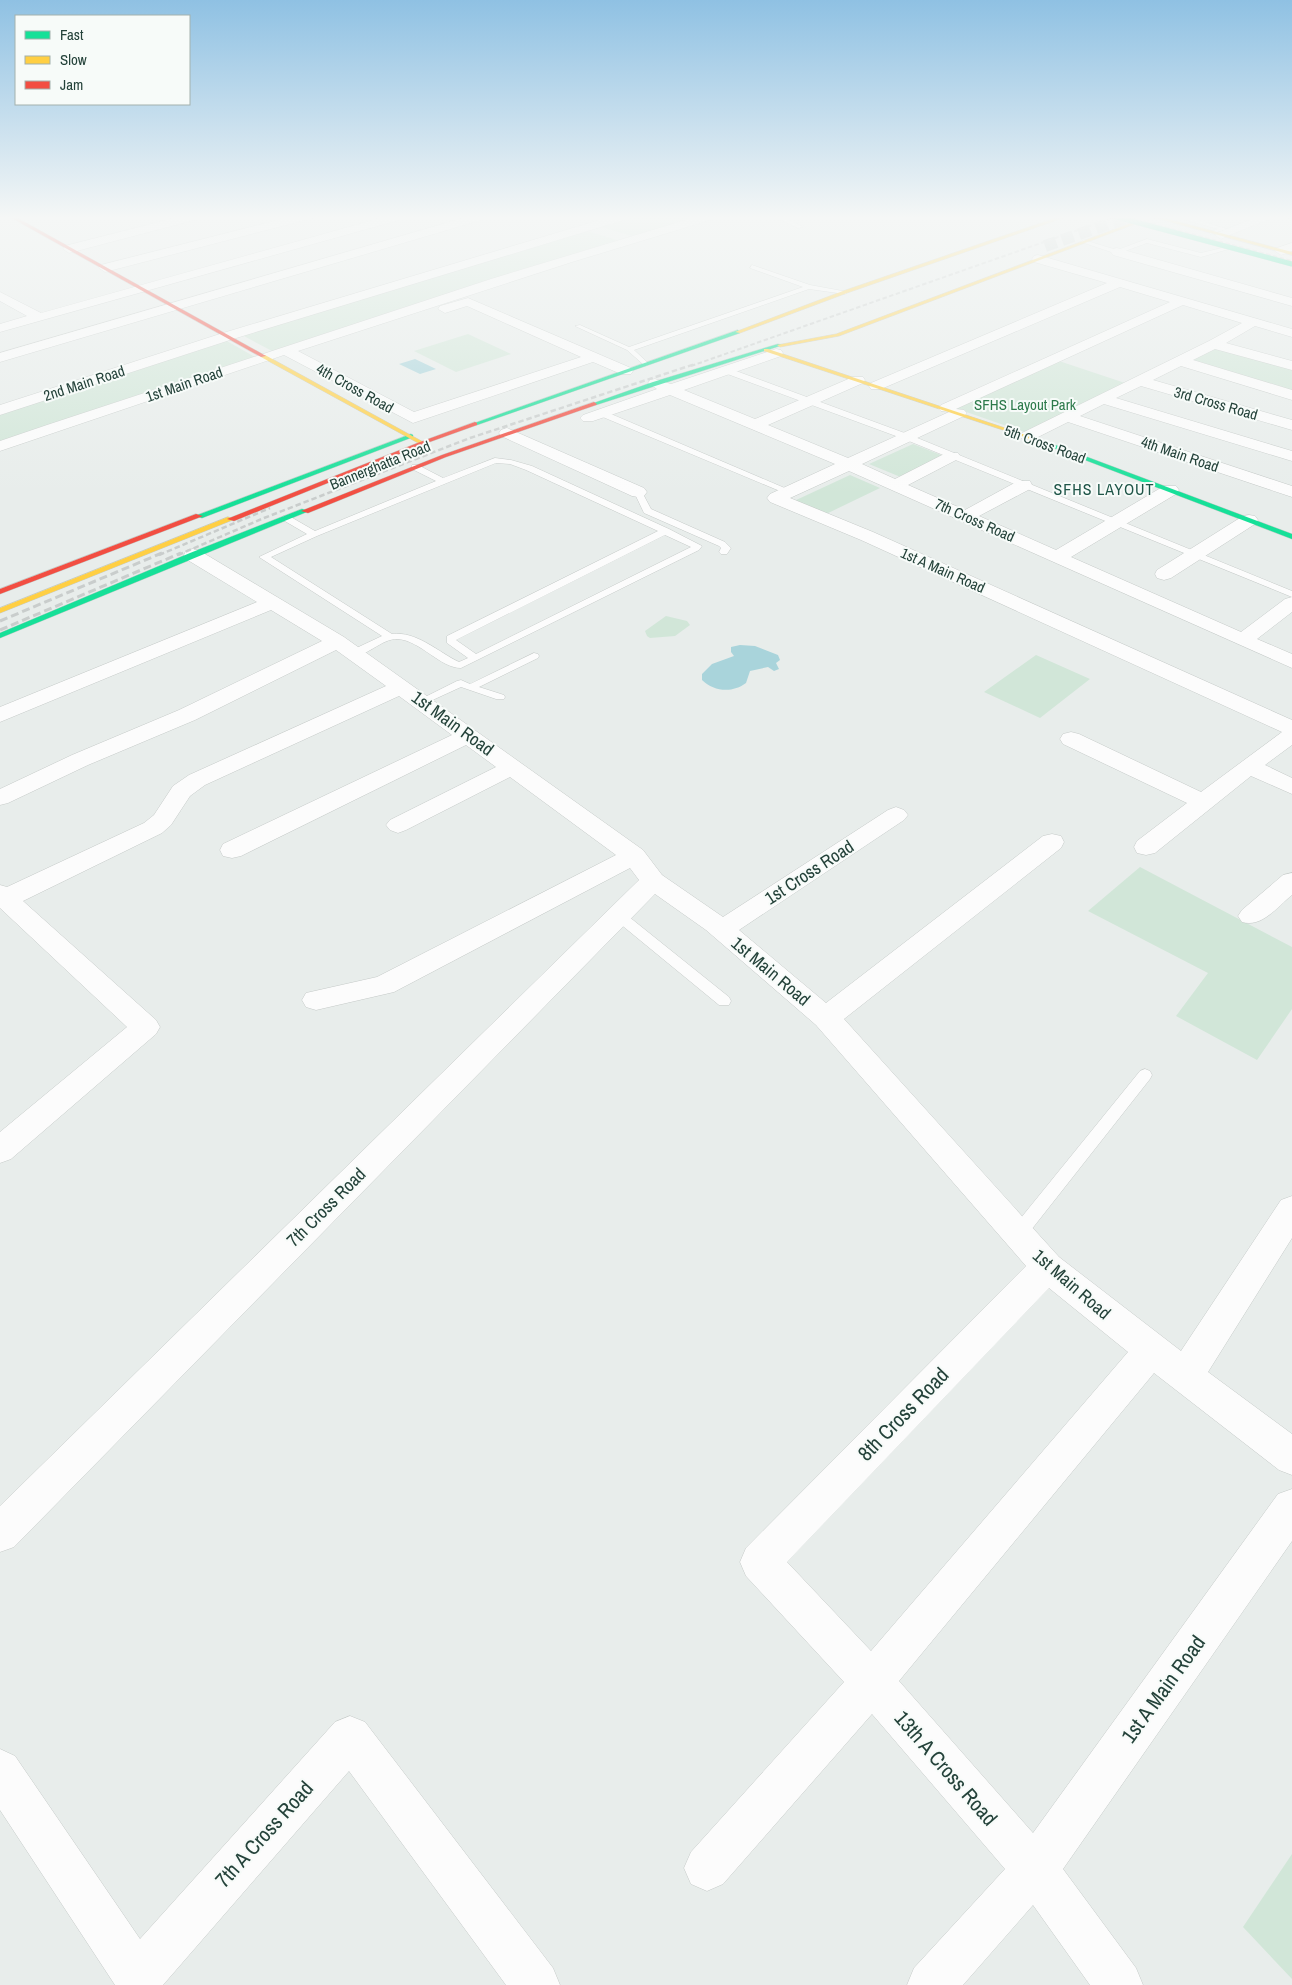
<svg xmlns="http://www.w3.org/2000/svg" width="1292" height="1985" viewBox="0 0 1292 1985" font-family="'Archivo Narrow',sans-serif">
<style>
.green{fill:#d1e6d8}
.water{fill:#a9d4db}
.lines{fill:none;stroke-linecap:round;stroke-linejoin:round}
.primary-tunnel{stroke:#c1cbc8;stroke-width:12;stroke-dasharray:12 6;stroke-linecap:butt}
.lane-casing{stroke:#c5cac8;stroke-width:1}
.street-casing{stroke:#c5cac8;stroke-width:1}
.fast-casing{stroke:#c3cbc8;stroke-width:1}
.slow-casing{stroke:#c3cbc8;stroke-width:1}
.jam-casing{stroke:#c3cbc8;stroke-width:1}
.lane{fill:#fcfcfc;fill-rule:evenodd}
.street{fill:#fcfcfc;fill-rule:evenodd}
.fast{fill:#16e098;fill-rule:evenodd}
.slow{fill:#ffcf43;fill-rule:evenodd}
.jam{fill:#f24e42;fill-rule:evenodd}
.rail-far2{stroke:#c9cdcc;stroke-width:2;stroke-dasharray:4.5 2.5;stroke-linecap:butt}
.rail-far1{stroke:#c9cdcc;stroke-width:2.5;stroke-dasharray:5.5 3;stroke-linecap:butt}
.rail{stroke:#c9cdcc;stroke-width:3;stroke-dasharray:8 4;stroke-linecap:butt}
.fast-bridge-casing{stroke:#c3ccc9;stroke-width:5.5;stroke-linecap:butt}
.fast-bridge{stroke:#16e098;stroke-width:5}
.labels{text-anchor:middle;dominant-baseline:central;stroke-width:4;stroke-linejoin:round;paint-order:stroke}
.far-street-label{font-size:15px;fill:#24423a;stroke:#f7fbf9}
.far-park-label{font-size:15px;fill:#2d7a4b;stroke:#f7fbf9}
.far-neighbourhood-label{font-size:16px;letter-spacing:1px;fill:#1f5548;stroke:#f7fbf9}
.street-label{font-size:18px;fill:#24423a;stroke:#f7fbf9}
.near-street-label{font-size:21px;fill:#24423a;stroke:#f7fbf9}
</style>
<rect width="100%" height="100%" fill="#e8edeb"/>
<g class="green">
<path d="M635 216H704L632 236 598 226Z"/>
<path d="M584 230 617 240 272 351 242 335Z"/>
<path d="M468 334 511 354 456 372 414 351Z"/>
<path d="M225 340 255 357 0 442V414Z"/>
<path d="M1215 345 1292 367V392L1185 360Z"/>
<path d="M1059 361 1125 383 1024 432 955 408Z"/>
<path d="M913 444 946 457 903 478 869 464Z"/>
<path d="M850 475 880 488 824 515 794 501Z"/>
<path d="M666 616 687 621 690 625 675 636 650 638 647 636 645 631Z"/>
<path d="M1036 655 1090 679 1040 718 984 692Z"/>
<path d="M1140 867 1292 947V1009L1257 1060 1176 1016 1208 973 1088 911Z"/>
<path d="M1292 1854V1979L1243 1927Z"/>
</g>
<g class="water">
<path d="M415 359 436 369 420 374 399 364Z"/>
<path d="M740 645 755 646 778 655 780 660 776 663 779 669 774 671 768 667 750 671 746 683C733 693 714 692 702 680V674L712 664 734 656 731 652V647Z"/>
</g>
<g class="lines">
<path class="primary-tunnel" d="M1045 246 1131 216"/>
<g class="lane-casing">
<g id="lane">
<path d="M773 216H781L803 227 798 228Z"/>
<path d="M1069 216 1076 219 1073 221 1062 217Z"/>
<path d="M1190 216H1199L1194 219 1227 229 1210 234V232L1218 229 1186 220V218Z"/>
<path d="M1147 239 1201 253 1226 247 1229 249 1201 257 1147 243 1117 254 1081 242 1084 240 1117 250Z"/>
<path d="M752 265 810 285 848 292 845 294 809 289 634 350 649 364 645 366 627 350 575 326 580 325 629 347 803 287 750 268Z"/>
<path d="M722 368H728L910 435 1292 591V597L904 439 722 372Z"/>
<path d="M598 411H604L794 492 787 494 598 415Z"/>
<path d="M495 458 511 460 532 466 669 529 702 546 699 550 461 668C440 668 421 641 398 639 381 638 366 659 350 655V651L382 636 259 557 307 534 283 520V516H289L315 531 436 481 412 469V465H418L443 478ZM496 463 510 464 526 470 658 531 447 636V643L468 658 459 662C438 652 417 631 392 634L271 557 317 536ZM665 535 691 547 476 654 456 640Z"/>
<path d="M638 489 642 492 651 509 725 542 731 548 727 554H721L719 552 721 548 719 546 644 513 634 492Z"/>
<path d="M534 653 538 654 539 656 538 658 479 687 504 695 505 697 504 699H496L461 687 426 703 422 704 417 701 457 681 461 680 470 684Z"/>
<path d="M618 911 623 912 729 997 731 1001 729 1005H719L613 918 612 915 613 912Z"/>
<path d="M1145 1069 1150 1071 1152 1075 1150 1079 1024 1239 1018 1241 1012 1239 1010 1234 1012 1229 1140 1071Z"/>
</g>
</g>
<g class="street-casing">
<g id="street">
<path d="M183 216H203L202 218 69 253 63 249 65 246Z"/>
<path d="M294 216H314L313 218 105 272 99 268 101 265Z"/>
<path d="M388 216H407L406 218 0 332V324L27 316 0 301V292L41 313Z"/>
<path d="M470 216H489L488 218 0 362V353Z"/>
<path d="M613 216H631L630 218 233 339 0 415V405L223 333Z"/>
<path d="M699 216H718L717 218 572 262 298 351 414 412 581 357 467 306 445 313 438 309 440 306 468 298 631 368 633 371 631 374H621L593 362 413 423 284 355 0 451V441L47 425 491 279Z"/>
<path d="M1260 216H1276L1225 237 1221 239 1215 235 1217 233Z"/>
<path d="M1286 216H1292V220Z"/>
<path d="M1292 243V251L1281 255 1275 251 1277 248Z"/>
<path d="M1117 248 1292 298V306L1113 255 1111 252 1113 249Z"/>
<path d="M1038 255 1292 329V337L1255 326 1226 343 1292 361V370L1215 349 1193 360 1292 390V400L1181 366 1153 380 1292 420V430L1141 386 1116 398 1292 451V461L1104 404 1080 416 1292 486V497L1068 422 1034 439H1022L1020 436 1022 433 1209 341 1242 323 1183 305 956 409 964 410 967 413 964 416 862 464 895 479 946 453H958L960 456 958 459 908 485 965 510 1018 481H1030L1032 485 1030 489 979 516 1056 550 1164 486H1176L1179 490 1176 494 1071 557 1241 632 1285 599 1292 597V612L1257 639 1292 654V668L849 471 790 498 873 532 1292 720V745L1265 765 1292 778V794L1251 776 1155 853 1146 855 1137 853 1134 847 1137 841 1187 803 1063 744 1060 739 1063 734 1071 732 1079 734 1201 792 1282 732 861 540 770 502 767 498 770 494 835 464 670 395 593 421H583L580 418 583 415 657 389 648 383 650 380 655 379 671 384 776 349 781 350 783 353 781 356 684 390 755 419 853 377H863L865 380 863 383 768 425 848 458 949 412 941 411 938 408 941 405 1170 302 1120 287 881 389H871L869 386 871 383 1107 283 1034 262 1032 259 1034 256Z"/>
<path d="M507 428 644 488 647 492 644 496 638 497 632 496 501 436 499 433 501 430Z"/>
<path d="M1249 515 1255 516 1258 520 1255 524 1171 578 1164 580 1157 578 1155 574 1157 570 1243 516Z"/>
<path d="M193 549 200 551 344 637 643 850 662 875 723 917 888 810 896 807 904 810 908 815 904 820 739 930 826 1003 1043 836 1052 834 1061 836 1064 842 1061 848 844 1019 1059 1257 1181 1351 1281 1200 1292 1196V1238L1208 1372 1292 1434V1475L1279 1470 1154 1373 899 1681 1033 1833 1278 1494 1292 1489V1541L1063 1869 1136 1968 1143 1985H1090L1033 1905 963 1985H907L914 1968 1005 1869 872 1714 723 1884 707 1891 691 1884 684 1868 691 1852 844 1682 746 1576 740 1562 746 1548 1026 1266 816 1025 706 930 655 894 14 1547 0 1552V1506L639 880 630 868 394 992 316 1010 306 1007 302 1000 306 993 377 977 616 855 510 777 406 830 398 833 390 830 386 825 390 820 496 767 466 745 241 856 232 858 223 856 220 850 223 844 452 735 399 696 205 785 190 796 171 825 162 833 23 901 156 1020 160 1027 156 1034 11 1159 0 1163V1132L127 1027 0 908V885L7 887 144 823 154 815 173 786 189 775 386 686 336 650 195 720 88 765 8 803 0 805V789L72 755 179 710 322 641 271 610 0 722V707L257 602 186 559 184 555 186 551ZM1049 1288 1128 1352 871 1651 787 1562Z"/>
<path d="M1292 873V895C1277 907 1262 928 1242 922L1238 916 1242 910 1283 875Z"/>
<path d="M350 1716 365 1722 553 1968 560 1985H506L349 1771 163 1985H115L0 1810V1749L15 1756 140 1939 335 1722Z"/>
</g>
</g>
<g class="fast-casing">
<g id="fast">
<path d="M738 330 740 333 477 425 472 424Z"/>
<path d="M778 344 783 345 596 405 591 404 653 382Z"/>
<path d="M411 434 413 435V437L202 518 195 516Z"/>
<path d="M1030 437H1034L1292 534V539L1030 439Z"/>
<path d="M302 509 309 511 0 638V633L190 553Z"/>
</g>
</g>
<g class="slow-casing">
<g id="slow">
<path d="M1061 216H1069L847 293 740 333 735 332 843 291Z"/>
<path d="M1148 216H1157L1292 252V255Z"/>
<path d="M1131 223 1135 224 839 336 780 347 777 345 836 334Z"/>
<path d="M764 349H768L1035 438 1030 439 764 351Z"/>
<path d="M261 355H265L425 443 420 444 261 357Z"/>
<path d="M228 517 235 519 0 613V608Z"/>
</g>
</g>
<g class="jam-casing">
<g id="jam">
<path d="M8 216H14L266 356 261 357Z"/>
<path d="M594 402 597 404 596 405 446 457 308 513 301 511 442 455Z"/>
<path d="M475 422 477 423V425L424 444 234 521 227 519 420 442Z"/>
<path d="M196 514 203 516 0 594V589Z"/>
</g>
</g>
<use href="#lane" class="lane"/>
<use href="#street" class="street"/>
<use href="#fast" class="fast"/>
<use href="#slow" class="slow"/>
<use href="#jam" class="jam"/>
<g class="rail-far2">
<path d="M1124 216 1292 261"/>
<path d="M691 366 1118 216"/>
</g>
<g class="rail-far1">
<path d="M159 555 270 508"/>
<path d="M178 555 264 518 470 438 695 364"/>
</g>
<g class="rail">
<path d="M0 621 162 553"/>
<path d="M0 630 181 553"/>
</g>
<g class="fast-bridge-casing">
<path id="fast-bridge" d="M1113 216 1292 264"/>
</g>
<use href="#fast-bridge" class="fast-bridge"/>
</g>
<linearGradient id="sky" x2="0" y2="1"><stop stop-color="#8fc1e3"/><stop offset="0.44" stop-color="#f5f7f6"/><stop offset="1" stop-color="#f5f7f6" stop-opacity="0"/></linearGradient>
<rect width="1292" height="494" fill="url(#sky)"/>
<g class="labels">
<g class="far-street-label">
<text transform="translate(84 383) rotate(-18)">2nd Main Road</text>
<text transform="translate(184 384) rotate(-19)">1st Main Road</text>
<text transform="translate(355 388) rotate(29)">4th Cross Road</text>
<text transform="translate(1216 403) rotate(16)">3rd Cross Road</text>
<text transform="translate(1045 444) rotate(20)">5th Cross Road</text>
<text transform="translate(1180 454) rotate(19)">4th Main Road</text>
<text transform="translate(380 465) rotate(-22)">Bannerghatta Road</text>
<text transform="translate(975 520) rotate(24)">7th Cross Road</text>
<text transform="translate(943 570) rotate(24)">1st A Main Road</text>
</g>
<g class="far-park-label">
<text x="1025" y="404">SFHS Layout Park</text>
</g>
<g class="far-neighbourhood-label">
<text x="1104" y="489">SFHS LAYOUT</text>
</g>
<g class="street-label">
<text transform="translate(453 723) rotate(36)">1st Main Road</text>
<text transform="translate(809 872) rotate(-33)">1st Cross Road</text>
<text transform="translate(771 971) rotate(40)">1st Main Road</text>
<text transform="translate(326 1207) rotate(-45)">7th Cross Road</text>
<text transform="translate(1072 1284) rotate(41)">1st Main Road</text>
</g>
<g class="near-street-label">
<text transform="translate(903 1414) rotate(-46)">8th Cross Road</text>
<text transform="translate(1163 1689) rotate(-54)">1st A Main Road</text>
<text transform="translate(946 1768) rotate(49)">13th A Cross Road</text>
<text transform="translate(264 1834) rotate(-48)">7th A Cross Road</text>
</g>
</g>
<rect x="15" y="15" width="175" height="90" fill="#f7fbf9" stroke="#a3b1ad"/>
<rect x="25" y="31" width="25" height="8" fill="#16e098" stroke="#a3b1ad"/>
<text x="60" y="40" font-size="15" fill="#24423a">Fast</text>
<rect x="25" y="56" width="25" height="8" fill="#ffcf43" stroke="#a3b1ad"/>
<text x="60" y="65" font-size="15" fill="#24423a">Slow</text>
<rect x="25" y="81" width="25" height="8" fill="#f24e42" stroke="#a3b1ad"/>
<text x="60" y="90" font-size="15" fill="#24423a">Jam</text>
</svg>
